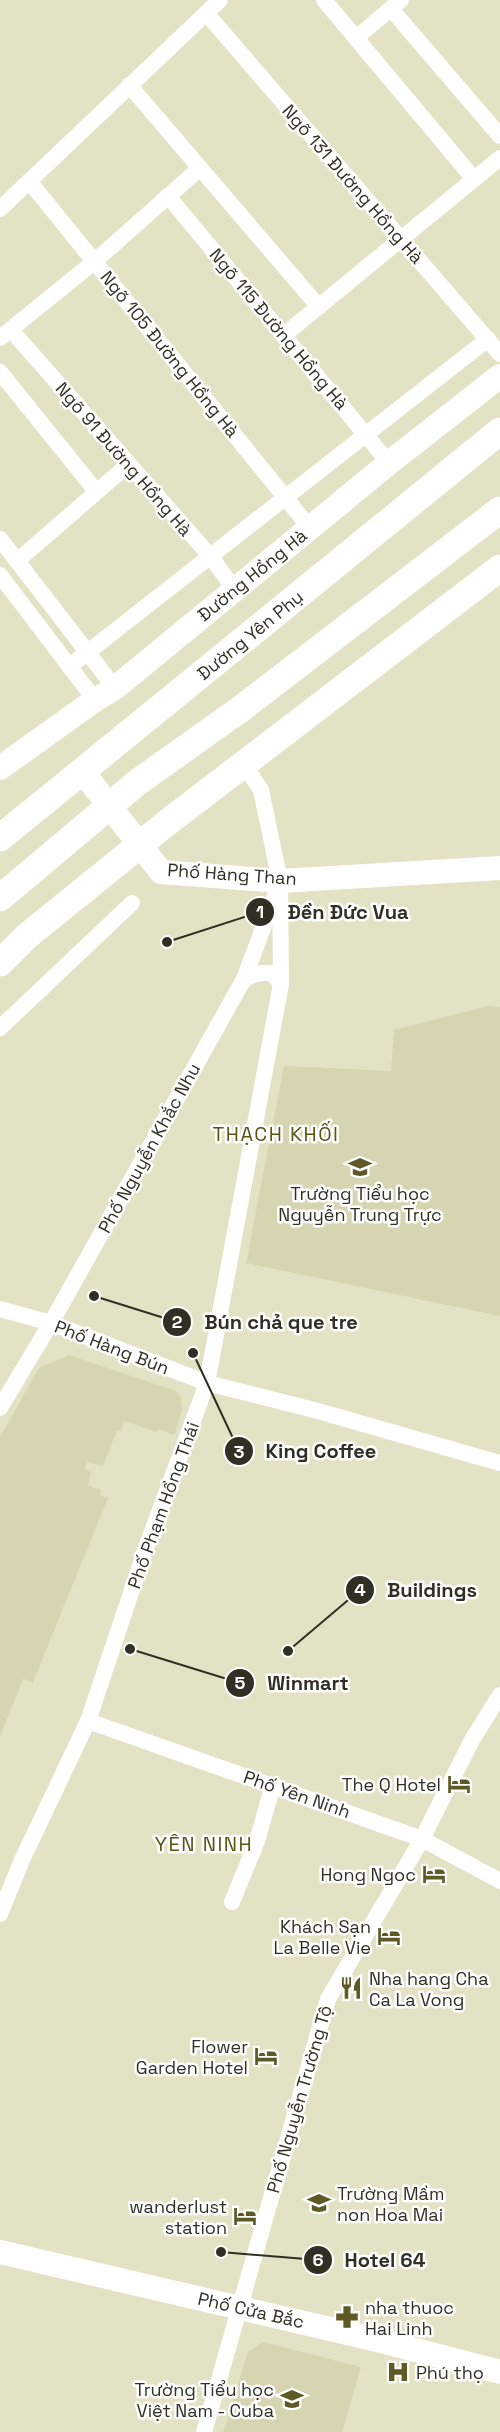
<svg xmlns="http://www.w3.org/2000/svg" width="500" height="2432" viewBox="0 0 500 2432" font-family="'Space Grotesk',sans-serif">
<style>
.built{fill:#d7d4b1}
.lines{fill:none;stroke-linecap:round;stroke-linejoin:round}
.street{stroke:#fff;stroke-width:16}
.secondary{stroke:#fff;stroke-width:24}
.primary{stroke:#fff;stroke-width:27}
.labels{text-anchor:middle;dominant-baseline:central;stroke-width:5;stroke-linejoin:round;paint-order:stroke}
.street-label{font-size:18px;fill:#302f24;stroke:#fff}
.poi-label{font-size:18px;fill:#302f24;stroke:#fff;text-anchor:end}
.neighbourhood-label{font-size:20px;letter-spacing:1.5px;fill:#595316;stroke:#fff}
.leader{fill:none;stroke:#302f24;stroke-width:2}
.callout-dot{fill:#302f24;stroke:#fff;stroke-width:2}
.mark-label{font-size:18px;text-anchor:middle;font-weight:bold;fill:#fff}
.callout-label{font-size:20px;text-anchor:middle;font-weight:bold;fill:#302f24;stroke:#fff;stroke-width:5;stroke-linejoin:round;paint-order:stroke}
</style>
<rect width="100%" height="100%" fill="#e4e2c4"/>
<g class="built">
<path d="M488 1006 500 1007V1316L246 1263 284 1066 391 1071 394 1030Z"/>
<path d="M69 1355 176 1391 181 1397 182 1411 174 1435 159 1429 157 1432 124 1421 121 1431 117 1430 103 1466 87 1462 85 1469 91 1472 88 1485 101 1490 100 1495 108 1498 33 1682 23 1679 0 1736V1437L39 1368Z"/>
<path d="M263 2342 361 2367 342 2432H223L248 2352Z"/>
</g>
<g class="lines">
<g class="street">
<path d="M324 0 474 179"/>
<path d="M391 9 500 136"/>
<path d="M206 13 500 354"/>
<path d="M356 38 401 0"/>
<path d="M129 85 319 307"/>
<path d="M29 181 310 528"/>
<path d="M168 196 389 463"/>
<path d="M0 209 220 0"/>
<path d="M11 330 211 557 235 590"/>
<path d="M284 335 500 158"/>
<path d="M0 338 95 261 200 168"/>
<path d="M0 372 96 491"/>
<path d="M0 539 115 688"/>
<path d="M17 561 129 464"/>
<path d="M0 575 95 700"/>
<path d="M70 666 488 339"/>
<path d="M244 979C254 974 261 972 272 973L281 984"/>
<path d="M0 1028 132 903"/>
<path d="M0 1309 51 1323 207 1383 318 1411 500 1463"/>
<path d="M0 1408 51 1323 244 979 277 891"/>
<path d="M88 1721 422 1839 500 1881"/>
<path d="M232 1902 257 1841 273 1785"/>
<path d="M0 1914 22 1860 88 1721 147 1545 207 1383 281 984 280 881 261 790 243 763"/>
<path d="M204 2432 328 1999 422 1839 472 1740 500 1695"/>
</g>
<g class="secondary">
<path d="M0 768 95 700 115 688 389 463 500 376"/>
<path d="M82 771 161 872 280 881 500 868"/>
<path d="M0 2252 373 2339 500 2372"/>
</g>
<g class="primary">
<path d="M0 838 500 431"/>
<path d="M0 898 138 782 242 708 500 510"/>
<path d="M0 963 27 936 168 822 500 568"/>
</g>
</g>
<defs>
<g id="school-bare" transform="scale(1.8)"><path d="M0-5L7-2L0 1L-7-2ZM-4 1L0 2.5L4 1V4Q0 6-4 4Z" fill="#5e5925" stroke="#fff" stroke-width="2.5" paint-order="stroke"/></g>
<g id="hotel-bare" transform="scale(1.8)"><path d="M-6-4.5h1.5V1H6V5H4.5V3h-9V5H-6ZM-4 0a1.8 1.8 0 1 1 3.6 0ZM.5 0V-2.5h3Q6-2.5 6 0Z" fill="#5e5925" stroke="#fff" stroke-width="2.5" paint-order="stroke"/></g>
<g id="restaurant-bare" transform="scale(1.8)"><path d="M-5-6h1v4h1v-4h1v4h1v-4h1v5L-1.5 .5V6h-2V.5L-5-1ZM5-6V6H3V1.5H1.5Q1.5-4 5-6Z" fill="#5e5925" stroke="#fff" stroke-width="2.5" paint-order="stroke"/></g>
<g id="pharmacy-bare" transform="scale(1.8)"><path d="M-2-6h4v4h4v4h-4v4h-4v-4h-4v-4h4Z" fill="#5e5925" stroke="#fff" stroke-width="2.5" paint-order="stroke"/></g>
<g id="hospital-bare" transform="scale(1.8)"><path d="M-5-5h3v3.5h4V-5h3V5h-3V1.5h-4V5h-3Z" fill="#5e5925" stroke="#fff" stroke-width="2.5" paint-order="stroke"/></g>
</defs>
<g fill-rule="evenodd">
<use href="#school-bare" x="360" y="1167"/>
<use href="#hotel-bare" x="459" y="1784"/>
<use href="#hotel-bare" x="434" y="1874"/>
<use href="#hotel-bare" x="389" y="1936"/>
<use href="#restaurant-bare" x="351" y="1988"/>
<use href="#hotel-bare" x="266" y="2056"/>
<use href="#school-bare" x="319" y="2203"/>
<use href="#hotel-bare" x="245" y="2216"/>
<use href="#pharmacy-bare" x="347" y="2317"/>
<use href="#hospital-bare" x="398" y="2372"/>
<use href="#school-bare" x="292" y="2399"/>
</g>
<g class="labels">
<g class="street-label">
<text transform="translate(353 184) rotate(49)">Ngõ 131 Đường Hồng Hà</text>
<text transform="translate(279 329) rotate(50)">Ngõ 115 Đường Hồng Hà</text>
<text transform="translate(170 354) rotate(51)">Ngõ 105 Đường Hồng Hà</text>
<text transform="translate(124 459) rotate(49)">Ngõ 91 Đường Hồng Hà</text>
<text transform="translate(252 575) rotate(-39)">Đường Hồng Hà</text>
<text transform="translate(250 635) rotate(-39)">Đường Yên Phụ</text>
<text transform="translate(232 874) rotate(4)">Phố Hàng Than</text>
<text transform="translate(149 1148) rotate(-61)">Phố Nguyễn Khắc Nhu</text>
<text transform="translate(112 1347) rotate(21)">Phố Hàng Bún</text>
<text transform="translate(163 1505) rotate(-70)">Phố Phạm Hồng Thái</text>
<text transform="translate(297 1794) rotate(19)">Phố Yên Ninh</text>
<text transform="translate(299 2099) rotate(-74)">Phố Nguyễn Trường Tộ</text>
<text transform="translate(251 2310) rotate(13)">Phố Cửa Bắc</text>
</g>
<g class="poi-label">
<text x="360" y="1193" text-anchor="middle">Trường Tiểu học<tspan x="360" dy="21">Nguyễn Trung Trực</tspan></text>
<text x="441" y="1784">The Q Hotel</text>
<text x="416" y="1874">Hong Ngoc</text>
<text x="371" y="1926">Khách Sạn<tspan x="371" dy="21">La Belle Vie</tspan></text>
<text x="369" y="1978" text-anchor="start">Nha hang Cha<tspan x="369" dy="21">Ca La Vong</tspan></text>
<text x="248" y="2046">Flower<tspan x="248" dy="21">Garden Hotel</tspan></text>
<text x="337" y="2193" text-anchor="start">Trường Mầm<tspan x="337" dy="21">non Hoa Mai</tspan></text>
<text x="227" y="2206">wanderlust<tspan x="227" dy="21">station</tspan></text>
<text x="365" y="2307" text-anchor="start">nha thuoc<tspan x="365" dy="21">Hai Linh</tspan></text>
<text x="416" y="2372" text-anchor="start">Phú thọ</text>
<text x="274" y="2389">Trường Tiểu học<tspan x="274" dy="21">Việt Nam - Cuba</tspan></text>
</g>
<g class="neighbourhood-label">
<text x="276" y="1134">THẠCH KHỐI</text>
<text x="204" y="1844">YÊN NINH</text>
</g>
</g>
<path class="leader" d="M167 942L260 912M94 1296L177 1322M193 1353L239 1451M288 1651L360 1590M130 1649L240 1683M221 2252L318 2260"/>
<g class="callout-dot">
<circle cx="167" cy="942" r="6"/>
<circle cx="94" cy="1296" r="6"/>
<circle cx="193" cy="1353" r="6"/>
<circle cx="288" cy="1651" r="6"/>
<circle cx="130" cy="1649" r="6"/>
<circle cx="221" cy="2252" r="6"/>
<circle cx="260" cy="912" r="15"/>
<circle cx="177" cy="1322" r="15"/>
<circle cx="239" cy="1451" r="15"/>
<circle cx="360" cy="1590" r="15"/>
<circle cx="240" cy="1683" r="15"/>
<circle cx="318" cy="2260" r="15"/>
</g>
<g class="mark-label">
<text x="260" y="918">1</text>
<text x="177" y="1328">2</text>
<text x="239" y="1458">3</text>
<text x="360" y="1596">4</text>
<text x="240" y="1689">5</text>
<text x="318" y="2266">6</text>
</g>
<g class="callout-label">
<text x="348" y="919">Đền Đức Vua</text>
<text x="281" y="1329">Bún chả que tre</text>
<text x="321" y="1458">King Coffee</text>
<text x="432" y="1597">Buildings</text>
<text x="308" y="1690">Winmart</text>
<text x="385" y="2267">Hotel 64</text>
</g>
</svg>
